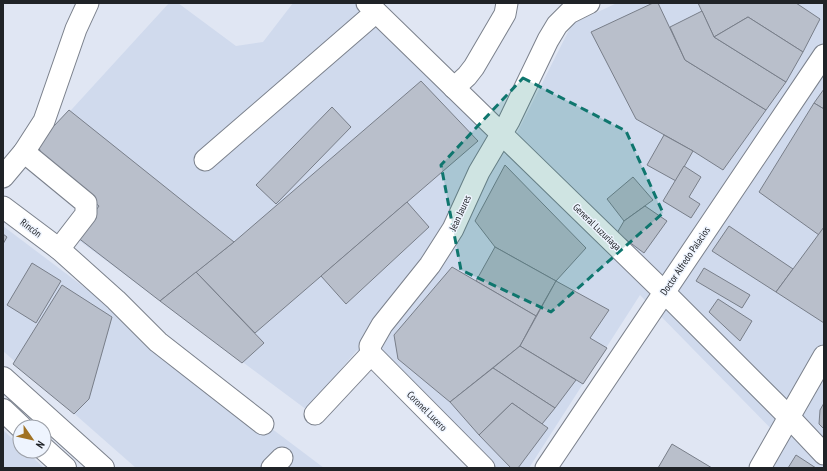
<svg xmlns="http://www.w3.org/2000/svg" width="827" height="471" viewBox="0 0 827 471" font-family="'PT Sans Narrow',sans-serif">
<style>
.built{fill:#d0daed}
.building{fill:#b9bfcb;stroke:#787e89}
.lines{fill:none;stroke-linecap:round;stroke-linejoin:round}
.minor-casing{stroke:#7b818c;stroke-width:23}
.major-casing{stroke:#7b818c;stroke-width:24}
.minor{stroke:#fff;stroke-width:21}
.major{stroke:#fff;stroke-width:22}
.marked{fill:#0f766e;fill-opacity:0.2;stroke:#0f766e;stroke-width:3;stroke-dasharray:8 5;stroke-linejoin:round}
.labels{text-anchor:middle;dominant-baseline:central;stroke-width:3;stroke-linejoin:round;paint-order:stroke}
.street-label{font-size:10px;fill:#202327;stroke:#eef4fe}
</style>
<rect width="100%" height="100%" fill="#e0e6f3"/>
<g class="built">
<path d="M169 3H178L236 46 263 42 293 3H360L506 155 572 24 617 3H824V468H769L783 441 640 295 529 468H485L357 350 307 410 69 233 88 196 30 155Z"/>
<path d="M3 226 324 468H136L3 351Z"/>
<path d="M3 430 20 446V451H26L44 468H3Z"/>
</g>
<g class="building">
<path d="M653 3H658L685 60 766 110 723 170 693 151 636 119 591 32Z"/>
<path d="M698 3H796L820 19 803 52 748 17 714 37Z"/>
<path d="M702 11 714 37 786 82 766 110 685 60 670 27Z"/>
<path d="M748 17 803 52 786 82 714 37Z"/>
<path d="M421 81 478 141 255 333 196 272 234 242Z"/>
<path d="M824 89V109L814 103Z"/>
<path d="M814 103 824 109V227L819 235 759 192Z"/>
<path d="M332 107 351 127 276 204 256 185Z"/>
<path d="M69 110 234 242 160 301 77 237 99 206 42 159 38 143Z"/>
<path d="M664 135 693 151 676 181 647 165Z"/>
<path d="M505 165 586 248 556 281 495 247 475 221Z"/>
<path d="M684 166 701 177 689 197 700 204 691 218 663 201Z"/>
<path d="M633 177 653 200 624 221 607 199Z"/>
<path d="M407 202 429 227 346 304 321 276Z"/>
<path d="M645 206 667 221 644 253 617 233 624 221Z"/>
<path d="M729 226 793 269 776 292 712 251Z"/>
<path d="M824 227V323L776 292Z"/>
<path d="M3 234 7 237 3 244Z"/>
<path d="M495 247 556 281 536 316 476 281Z"/>
<path d="M32 263 61 281 36 323 7 305Z"/>
<path d="M452 267 536 316 520 346 450 402 398 359 394 335Z"/>
<path d="M704 268 750 295 742 308 696 281Z"/>
<path d="M196 272 264 343 242 363 160 301Z"/>
<path d="M556 281 609 310 590 338 607 348 583 384 520 346Z"/>
<path d="M62 285 112 317 89 399 74 414 13 364Z"/>
<path d="M718 299 752 321 740 341 709 312Z"/>
<path d="M520 346 576 380 555 408 493 368Z"/>
<path d="M493 368 555 408 542 424 512 403 479 435 450 402Z"/>
<path d="M512 403 548 428 518 468H511L479 435Z"/>
<path d="M824 403V429L819 424 820 410Z"/>
<path d="M672 444 712 468H658Z"/>
<path d="M796 455 816 468H788Z"/>
</g>
<g class="lines">
<g class="minor-casing">
<g id="minor">
<path d="M367 3 664 292 789 417 824 454"/>
<path d="M454 88 467 76 474 67 505 14 507 3"/>
<path d="M24 152 86 203V214L59 249"/>
<path d="M205 160 376 12"/>
<path d="M3 177 24 152 44 121 76 29 88 3"/>
<path d="M3 207 59 249 116 300 158 342 263 424"/>
<path d="M371 354 484 468"/>
<path d="M315 414 371 354 370 346 382 325 430 265 453 229 479 172 509 121 548 40 557 25 569 13 589 3"/>
<path d="M272 468 282 458"/>
<path d="M546 468 824 55"/>
<path d="M760 468 824 356"/>
</g>
</g>
<g class="major-casing">
<g id="major">
<path d="M3 378 103 468"/>
<path d="M3 410 21 427"/>
<path d="M44 449 65 468"/>
</g>
</g>
<use href="#minor" class="minor"/>
<use href="#major" class="major"/>
</g>
<path class="marked" d="M523 78 626 131 663 213 551 312 461 270 441 165Z"/>
<g class="labels">
<g class="street-label">
<text transform="translate(460 213) rotate(-65)">Jean Jaures</text>
<text transform="translate(597 227) rotate(44)">General Luzuriaga</text>
<text transform="translate(31 228) rotate(37)">Rincón</text>
<text transform="translate(685 261) rotate(-56)">Doctor Alfredo Palacios</text>
<text transform="translate(427 411) rotate(45)">Coronel Lucero</text>
</g>
</g>
<rect width="827" height="471" fill="none" stroke="#202327" stroke-width="8"/>
<g transform="translate(32 439) rotate(124)"><circle r="19" fill="#eef4fe" stroke="#9ca0a8"/>
<path d="M0-3L7 15L0 10L-7 15Z" fill="#a07224"/>
<text y="-6" font-size="11" font-weight="bold" text-anchor="middle" fill="#202327">N</text>
</g>
</svg>
